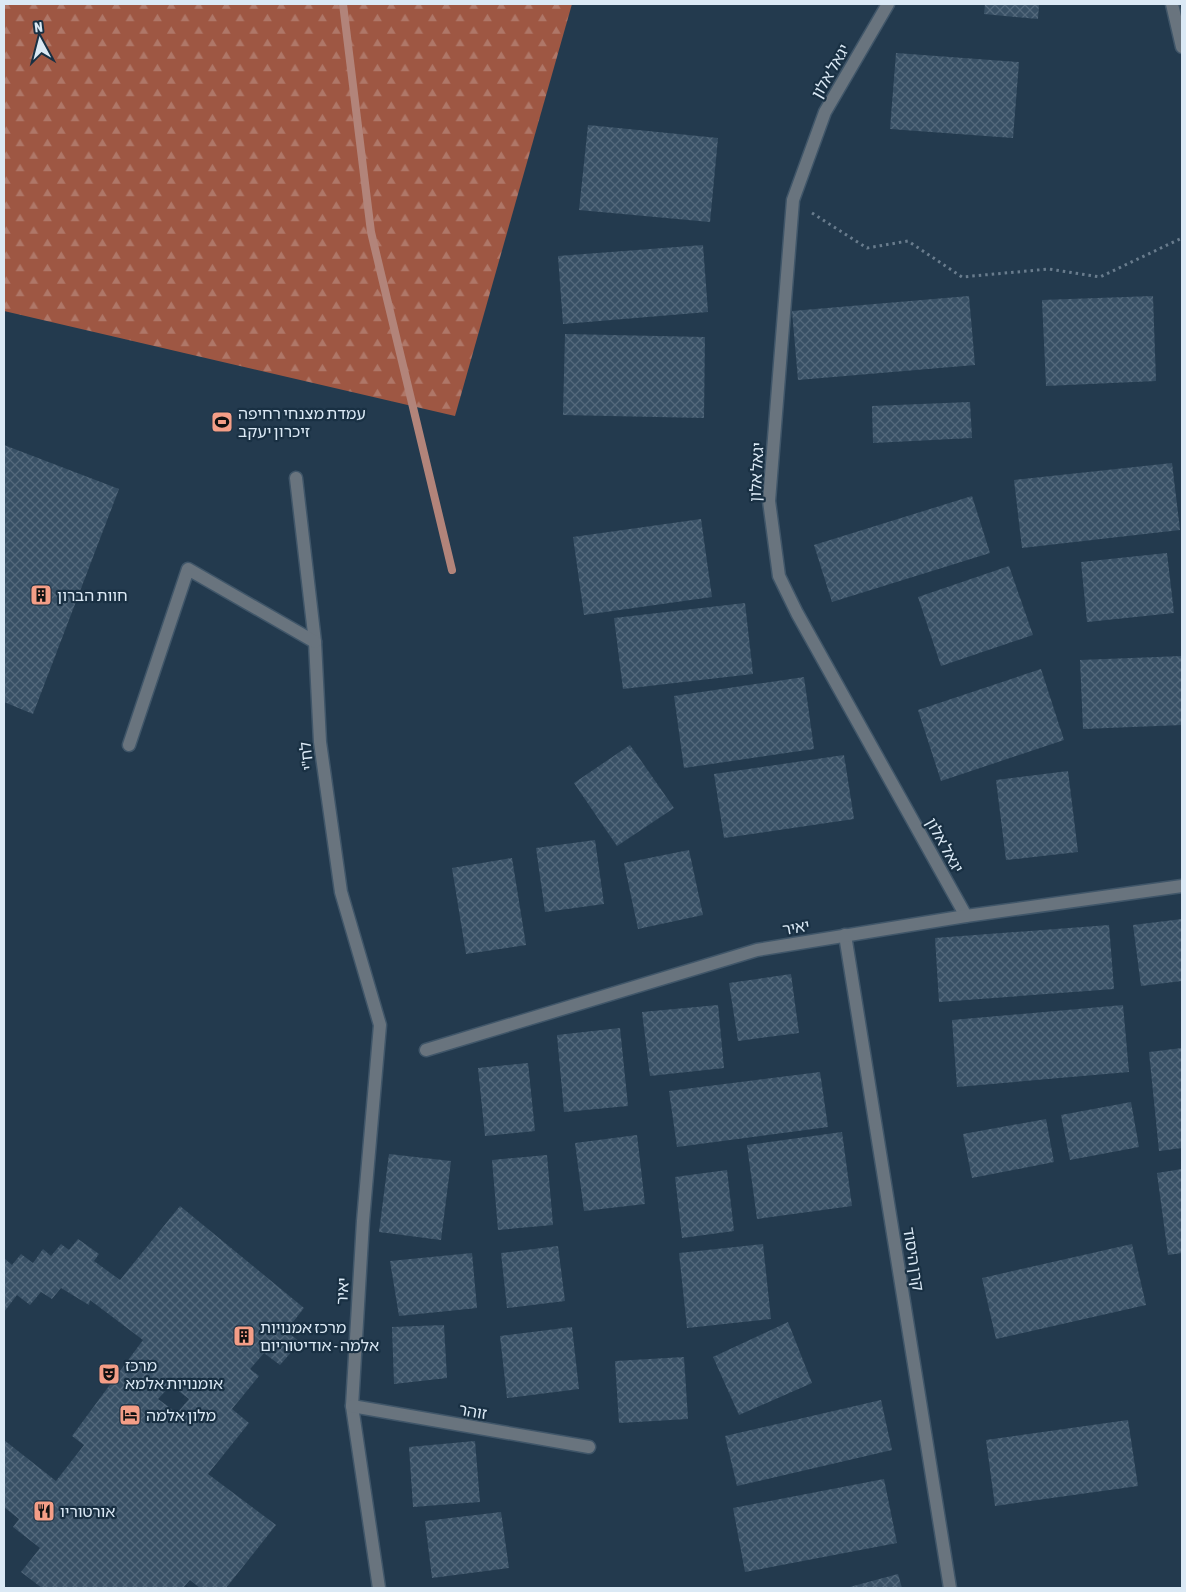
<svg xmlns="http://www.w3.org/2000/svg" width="1186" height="1592" viewBox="0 0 1186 1592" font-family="'Asap Condensed','Noto Sans Hebrew',sans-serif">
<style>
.forest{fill:url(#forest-firs)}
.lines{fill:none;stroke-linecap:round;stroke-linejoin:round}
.stream{stroke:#b2847a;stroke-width:8}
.building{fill:url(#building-cross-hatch);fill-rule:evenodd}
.minor-casing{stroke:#405669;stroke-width:15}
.path{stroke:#697c8d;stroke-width:3;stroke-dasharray:2.5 4;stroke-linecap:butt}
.minor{stroke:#69747e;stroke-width:12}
.labels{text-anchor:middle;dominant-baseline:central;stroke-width:4.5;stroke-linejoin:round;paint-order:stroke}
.street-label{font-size:16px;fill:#dbe9f5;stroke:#193043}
.poi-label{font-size:16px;fill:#dbe9f5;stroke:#193043;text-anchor:start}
</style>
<defs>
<pattern id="forest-firs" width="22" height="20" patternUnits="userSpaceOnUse" patternTransform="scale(1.25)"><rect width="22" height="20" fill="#9e5743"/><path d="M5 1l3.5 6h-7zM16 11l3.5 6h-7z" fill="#af7768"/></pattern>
<pattern id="building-cross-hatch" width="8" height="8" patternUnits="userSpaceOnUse" patternTransform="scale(1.25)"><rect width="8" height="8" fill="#385065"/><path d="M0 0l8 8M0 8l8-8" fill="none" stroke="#54697c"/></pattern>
</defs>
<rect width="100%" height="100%" fill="#233a4e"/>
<path class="forest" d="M4 4H572L455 416 4 311Z"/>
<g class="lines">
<path class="stream" d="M343 4 371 232 452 570"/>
</g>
<g class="building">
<path d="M985 4H1039L1038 19 984 14Z"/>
<path d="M896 53 1019 62 1013 138 890 129Z"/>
<path d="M588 125 718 138 710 222 579 210Z"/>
<path d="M703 245 708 312 563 324 558 256Z"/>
<path d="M969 296 975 365 798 380 792 311Z"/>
<path d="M1153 296 1156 381 1046 386 1042 300Z"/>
<path d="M565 334 705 337 704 418 563 415Z"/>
<path d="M970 402 972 438 873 443 872 406Z"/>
<path d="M4 445 119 489 33 714 4 702Z"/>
<path d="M1172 463 1180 530 1022 548 1014 480Z"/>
<path d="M972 496 990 553 832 602 814 545Z"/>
<path d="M701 519 712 597 584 615 573 537Z"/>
<path d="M1167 553 1174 613 1087 622 1081 562Z"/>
<path d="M1009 566 1033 635 941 666 918 597Z"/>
<path d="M745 603 753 674 623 689 614 618Z"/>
<path d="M1182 656V725L1083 729 1080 660Z"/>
<path d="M1041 669 1064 740 941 781 918 710Z"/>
<path d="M804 677 814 749 684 768 674 696Z"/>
<path d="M630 745 674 808 617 846 574 783Z"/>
<path d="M844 755 854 819 724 838 714 774Z"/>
<path d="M1068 771 1078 852 1006 860 996 780Z"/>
<path d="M595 840 604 904 545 912 536 848Z"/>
<path d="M689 850 703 915 638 929 624 863Z"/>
<path d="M512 858 526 945 466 954 452 868Z"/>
<path d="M1182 919V981L1141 986 1133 925Z"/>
<path d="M1109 925 1114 989 939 1002 935 938Z"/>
<path d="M791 974 799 1033 738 1041 729 983Z"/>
<path d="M718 1005 724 1068 650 1076 642 1012Z"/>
<path d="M1123 1005 1129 1072 957 1087 952 1020Z"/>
<path d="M620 1028 628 1106 564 1112 557 1035Z"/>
<path d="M1182 1048V1148L1159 1151 1149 1052Z"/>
<path d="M528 1063 535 1131 485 1136 478 1068Z"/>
<path d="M820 1072 828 1127 677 1147 669 1091Z"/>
<path d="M1131 1102 1139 1147 1070 1160 1061 1115Z"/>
<path d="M1046 1119 1054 1162 972 1178 963 1134Z"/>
<path d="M842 1132 852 1206 757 1219 747 1145Z"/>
<path d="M637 1135 645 1204 584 1211 575 1143Z"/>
<path d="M389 1154 451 1161 441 1240 379 1232Z"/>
<path d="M547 1155 553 1225 498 1230 492 1160Z"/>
<path d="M1182 1169V1253L1168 1255 1157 1173Z"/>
<path d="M727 1170 734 1231 682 1238 675 1177Z"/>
<path d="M180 1206 304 1308 286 1331 300 1342 280 1365 264 1353 250 1369 259 1376 232 1409 249 1423 208 1474 276 1525 226 1588H200L190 1580 183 1588H42L21 1572 40 1548 13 1527 19 1519 4 1507V1440L56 1481 84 1445 72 1436 143 1340 90 1300 89 1305 61 1288 52 1299 41 1292 30 1305 17 1295 4 1312V1258L12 1265 21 1254 33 1263 43 1249 51 1256 61 1244 69 1250 78 1239 99 1254 94 1261 120 1280ZM171 1385 189 1399 177 1413 158 1399Z"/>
<path d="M763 1244 771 1319 687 1328 679 1253Z"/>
<path d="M1132 1244 1146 1305 996 1339 982 1278Z"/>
<path d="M558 1246 565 1301 507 1308 501 1253Z"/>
<path d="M472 1253 477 1308 399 1316 390 1261Z"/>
<path d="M788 1322 812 1383 739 1415 713 1357Z"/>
<path d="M444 1325 447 1378 394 1384 392 1327Z"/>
<path d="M572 1327 579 1389 507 1398 500 1336Z"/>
<path d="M684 1357 688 1419 619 1423 615 1361Z"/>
<path d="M881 1400 892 1450 737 1486 725 1436Z"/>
<path d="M1128 1420 1138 1486 995 1506 986 1440Z"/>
<path d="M475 1441 480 1502 413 1507 409 1447Z"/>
<path d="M884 1479 897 1543 745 1572 733 1508Z"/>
<path d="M501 1512 509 1568 432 1578 425 1521Z"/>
<path d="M898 1574 902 1588H846Z"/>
</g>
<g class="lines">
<g class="minor-casing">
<g id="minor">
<path d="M888 4 825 112 793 200 769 501 779 576 797 613 966 916"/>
<path d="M1172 4 1182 47"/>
<path d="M296 478 315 642 320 742 341 892 380 1025 363 1221 352 1406 379 1588"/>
<path d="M129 745 188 569 315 642"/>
<path d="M845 935 950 1588"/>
<path d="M426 1050 757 950 966 916 1182 886"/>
<path d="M352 1406 589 1447"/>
</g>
</g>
<path class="path" d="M812 213 867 248 908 241 962 277 1049 269 1100 277 1182 238"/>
<use href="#minor" class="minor"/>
</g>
<defs>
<g id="stadium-square" transform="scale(1.125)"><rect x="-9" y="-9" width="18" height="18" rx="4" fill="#f49e87" stroke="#193043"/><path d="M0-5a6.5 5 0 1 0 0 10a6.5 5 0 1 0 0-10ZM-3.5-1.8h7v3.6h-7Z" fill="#111"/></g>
<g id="building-square" transform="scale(1.125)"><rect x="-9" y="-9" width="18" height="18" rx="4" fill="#f49e87" stroke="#193043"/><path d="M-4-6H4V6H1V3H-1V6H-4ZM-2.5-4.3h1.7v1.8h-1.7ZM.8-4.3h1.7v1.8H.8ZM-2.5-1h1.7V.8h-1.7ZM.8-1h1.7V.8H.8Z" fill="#111"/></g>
<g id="theatre-square" transform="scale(1.125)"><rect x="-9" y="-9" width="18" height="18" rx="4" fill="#f49e87" stroke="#193043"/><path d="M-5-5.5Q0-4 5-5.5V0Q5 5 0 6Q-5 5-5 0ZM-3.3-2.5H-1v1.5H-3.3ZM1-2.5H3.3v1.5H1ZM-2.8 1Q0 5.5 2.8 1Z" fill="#111"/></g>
<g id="hotel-square" transform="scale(1.125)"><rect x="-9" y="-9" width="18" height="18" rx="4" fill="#f49e87" stroke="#193043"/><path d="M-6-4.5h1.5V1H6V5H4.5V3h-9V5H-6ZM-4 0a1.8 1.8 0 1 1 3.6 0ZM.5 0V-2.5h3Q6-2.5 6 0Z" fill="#111"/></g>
<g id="restaurant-square" transform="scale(1.125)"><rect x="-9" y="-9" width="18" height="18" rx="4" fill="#f49e87" stroke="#193043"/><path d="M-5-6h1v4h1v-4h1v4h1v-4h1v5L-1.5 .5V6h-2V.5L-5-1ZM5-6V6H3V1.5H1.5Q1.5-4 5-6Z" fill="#111"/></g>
</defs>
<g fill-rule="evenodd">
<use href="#stadium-square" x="222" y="422"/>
<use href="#building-square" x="41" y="595"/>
<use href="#building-square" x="244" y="1336"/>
<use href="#theatre-square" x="109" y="1374"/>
<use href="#hotel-square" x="130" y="1415"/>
<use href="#restaurant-square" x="44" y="1511"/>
</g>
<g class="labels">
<g class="street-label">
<text transform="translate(830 71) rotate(-60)">יגאל אלון</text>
<text transform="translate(756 472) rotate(-87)">יגאל אלון</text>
<text transform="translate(306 756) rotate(-97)">לח"י</text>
<text transform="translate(945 845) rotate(61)">יגאל אלון</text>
<text transform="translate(796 927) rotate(-10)">יאיר</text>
<text transform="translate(914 1259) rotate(81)">קרן היסוד</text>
<text transform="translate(342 1291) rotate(-87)">יאיר</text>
<text transform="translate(473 1411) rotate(10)">זוהר</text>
</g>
<g class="poi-label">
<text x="238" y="413">עמדת מצנחי רחיפה<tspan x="238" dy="18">זיכרון יעקב</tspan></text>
<text x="57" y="595">חוות הברון</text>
<text x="260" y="1327">מרכז אמנויות<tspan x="260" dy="18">אלמה - אודיטוריום</tspan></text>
<text x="125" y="1365">מרכז<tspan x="125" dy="18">אומנויות אלמא</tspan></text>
<text x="146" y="1415">מלון אלמה</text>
<text x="60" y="1511">אורטוריו</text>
</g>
</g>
<rect width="1186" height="1592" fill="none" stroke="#dbe9f5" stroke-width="10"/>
<g transform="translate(40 40) rotate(353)" stroke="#193043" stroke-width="4" paint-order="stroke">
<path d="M0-4L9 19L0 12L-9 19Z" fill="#dbe9f5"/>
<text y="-8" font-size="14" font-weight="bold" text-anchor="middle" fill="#dbe9f5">N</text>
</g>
</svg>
